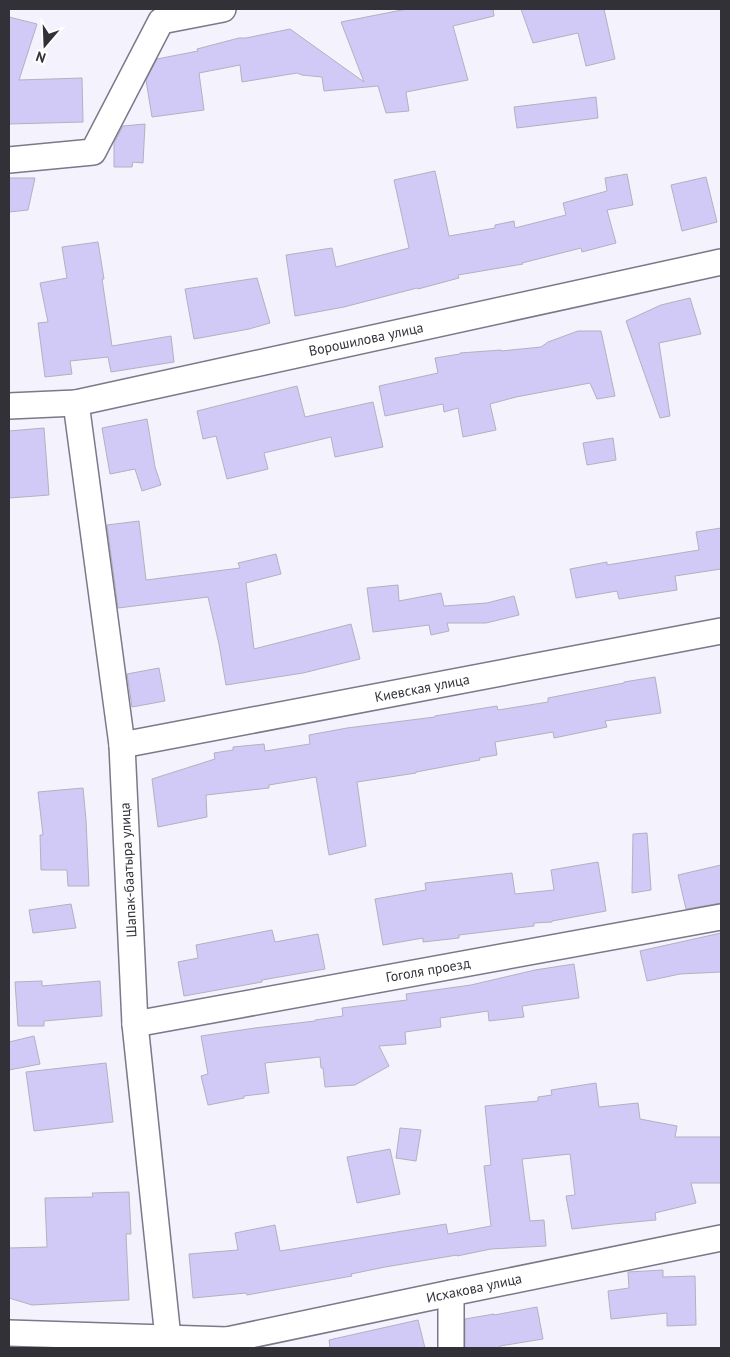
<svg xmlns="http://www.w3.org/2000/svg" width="730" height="1357" viewBox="0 0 730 1357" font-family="'PT Sans',sans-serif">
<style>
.building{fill:#d2caf6;stroke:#b3b0c1}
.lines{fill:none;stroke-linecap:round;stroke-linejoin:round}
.minor-casing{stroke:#7b7888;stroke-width:28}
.minor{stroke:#fff;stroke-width:25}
.labels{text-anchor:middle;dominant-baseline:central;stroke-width:5;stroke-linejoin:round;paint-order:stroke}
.street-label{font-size:14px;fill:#323138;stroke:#fff}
</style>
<rect width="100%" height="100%" fill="#f4f2fd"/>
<g class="building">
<path d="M407 9H493L494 16 453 26 468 80 406 92 409 111 386 113 378 86 324 91 322 77 302 75 297 73 242 82 240 65 199 73 204 110 152 117 146 80 157 59 198 51 197 49 239 38H246L290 29 364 82 341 22Z"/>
<path d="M521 9H604L615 59 586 66 578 33 533 43Z"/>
<path d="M9 17 37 24 19 80 82 78 83 122 9 124Z"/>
<path d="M596 97 598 118 517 128 514 107Z"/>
<path d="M145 124 143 163 133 162 132 167H114V143L123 126Z"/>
<path d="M435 171 449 236 495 228V225L514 221 515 228 566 215 563 203 607 191 605 178 627 174 633 205 607 210 616 243 582 252 581 248 522 263 523 264 458 275 459 278 418 289 417 288 344 307 295 316 286 255 332 248 336 267 409 248 394 180Z"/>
<path d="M706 177 717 222 682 231 671 185Z"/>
<path d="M9 178H35L28 210 9 212Z"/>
<path d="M98 242 104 279H102L112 346 171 336 174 362 111 372 108 357 70 361 72 374 45 377 38 323 48 322 40 283 67 278 62 247Z"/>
<path d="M257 278 270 323 249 329 194 339 185 289Z"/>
<path d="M690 298 701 334 659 343 670 416 660 418 626 321 661 305Z"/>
<path d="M578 331H601L615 396 597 399 590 383 516 397 490 404 496 430 463 437 458 408 444 412 443 404 385 416 379 386 438 373 435 358 460 354V353L501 350V351L541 347 548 342Z"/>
<path d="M297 386 305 417 373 402 383 447 335 457 331 437 264 453 268 469 227 479 216 436 203 439 197 411Z"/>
<path d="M147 419 155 467 161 485 142 491 135 469 110 474 102 428Z"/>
<path d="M44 428 49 495 9 498V431Z"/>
<path d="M613 438 616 460 587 465 583 443Z"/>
<path d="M139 521 146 580 240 568 238 563 276 554 281 574 246 583 254 649 351 624 360 659 303 673 226 685 219 644 208 597 118 608 107 525Z"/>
<path d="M721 528V569L675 576 677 590 619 599 617 591 576 598 570 569 607 562V565L699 550 696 532Z"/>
<path d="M398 585 399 601 441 593 444 606 487 603 514 596 519 615 486 623H447L449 631 431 635 429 625 373 632 367 588Z"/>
<path d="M159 668 165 701 132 707 127 674Z"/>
<path d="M655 677 661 713 605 721 607 727 554 738 553 732 495 742 497 755 479 758 480 760 416 772V773L357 782 366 846 329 855 316 777 269 785V788L206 795 207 817 158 827 152 779 215 759 214 753 233 750V747L264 744 265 751 310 744 309 735 347 728 435 717V716L497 706 498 710 548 702V698L624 683V682Z"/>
<path d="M83 788 86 820 89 886H68L67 870H41L40 835H43L38 792Z"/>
<path d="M647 833 651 890 632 893 633 834Z"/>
<path d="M598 862 606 911 552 921V922L534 923V926L459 935V938L423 942V938L383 945 375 899 426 890 425 883 512 873 515 894 554 890 551 870Z"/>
<path d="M721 865V903L686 909 678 875Z"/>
<path d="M71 904 76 928 33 933 29 910Z"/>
<path d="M272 930 275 942 318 934 325 969 262 980V982L184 996 178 962 198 958 196 945Z"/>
<path d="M721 933V972L680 974 647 981 640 951Z"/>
<path d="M574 964 579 998 522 1006 524 1017 489 1021 488 1011 440 1018 441 1027 405 1032 406 1044 379 1046 389 1066 355 1085 325 1087 323 1068H321L320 1057 265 1063 269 1093 244 1096V1098L208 1105 201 1076 208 1074 201 1036 255 1028 315 1021V1020L343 1016 342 1008 407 1000 406 994 471 985 535 970Z"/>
<path d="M42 981V986L100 981 102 1016 44 1021V1026H18L15 982Z"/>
<path d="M34 1036 40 1064 9 1070V1042Z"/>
<path d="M106 1063 113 1122 34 1131 26 1072Z"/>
<path d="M596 1083 599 1107 638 1103 640 1119 677 1126 675 1137H721V1183H691L696 1203 655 1213 656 1220 613 1224 572 1229 566 1196 575 1195 570 1154 522 1159 530 1221 544 1220 546 1246 491 1249 457 1256V1255L385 1267 351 1274 352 1276 247 1295 246 1293 193 1298 189 1254 238 1250 235 1233 275 1225 280 1251 446 1224 448 1234 491 1226 484 1166 491 1165 485 1106 538 1101V1097L552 1095 551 1090Z"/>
<path d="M400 1128 421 1130 416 1161 396 1158Z"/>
<path d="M390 1149 400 1194 357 1203 347 1157Z"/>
<path d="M129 1192 131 1234H126L129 1300 32 1305 9 1298V1248L47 1247 45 1198 93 1197 92 1193Z"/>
<path d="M663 1270V1277L695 1276 696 1325 667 1326V1313L611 1319 608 1291 629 1288 628 1272Z"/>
<path d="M537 1307 543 1339 500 1346V1348H465V1319L494 1314V1315Z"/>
<path d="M418 1320 425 1348H330L329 1340Z"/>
</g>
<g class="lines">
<g class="minor-casing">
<g id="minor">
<path d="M9 160 93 152 161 21 223 9"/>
<path d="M76 403 122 745 135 1024 168 1338"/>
<path d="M9 406 76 403 721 262"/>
<path d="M122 745 721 631"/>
<path d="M135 1024 721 917"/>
<path d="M451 1293V1348"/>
<path d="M9 1333 227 1340V1348"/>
<path d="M227 1340 451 1293 721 1238"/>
</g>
</g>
<use href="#minor" class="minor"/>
</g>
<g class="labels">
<g class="street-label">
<text transform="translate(366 339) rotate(-12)">Ворошилова улица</text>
<text transform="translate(422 688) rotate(-11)">Киевская улица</text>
<text transform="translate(128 870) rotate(-93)">Шапак-баатыра улица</text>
<text transform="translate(428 970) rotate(-10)">Гоголя проезд</text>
<text transform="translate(474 1288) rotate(-12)">Исхакова улица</text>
</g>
</g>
<rect width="730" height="1357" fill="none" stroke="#323138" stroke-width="20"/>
<g transform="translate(45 45) rotate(199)" stroke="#ffffff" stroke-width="4" paint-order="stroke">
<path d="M0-4L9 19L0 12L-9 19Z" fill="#323138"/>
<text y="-8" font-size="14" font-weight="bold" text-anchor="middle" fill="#323138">N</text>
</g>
</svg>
